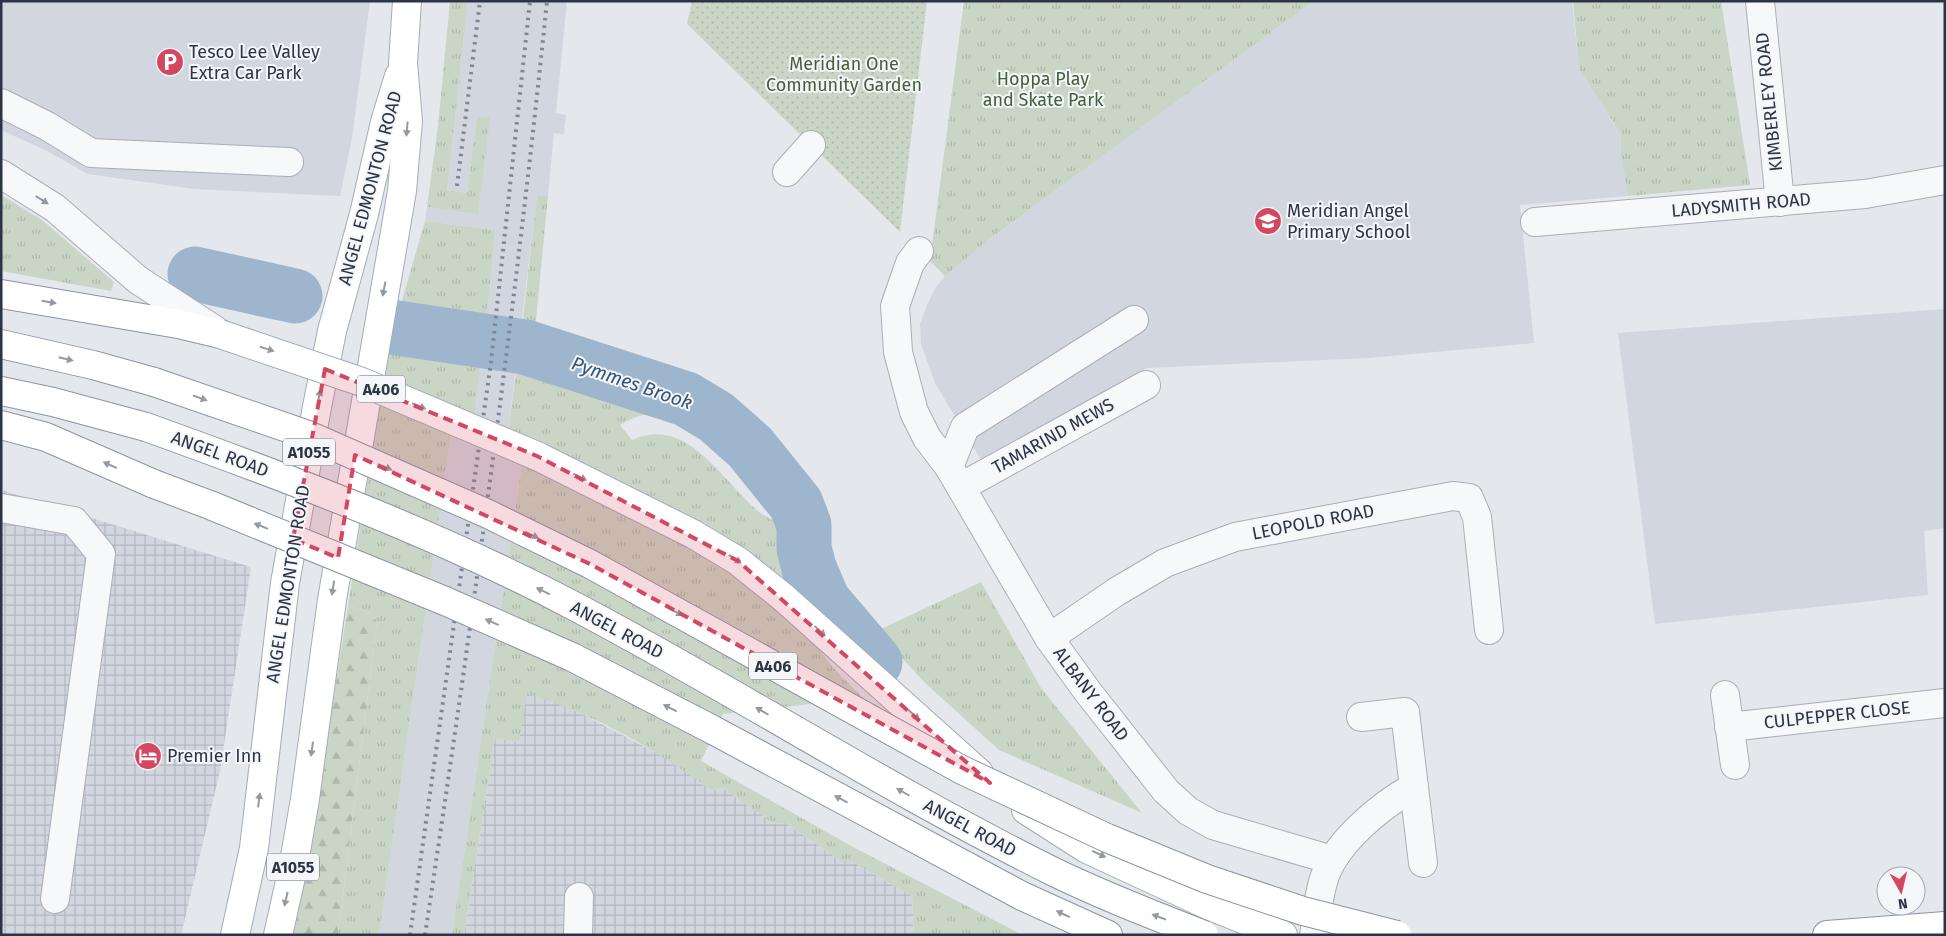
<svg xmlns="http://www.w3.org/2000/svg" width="1946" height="936" viewBox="0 0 1946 936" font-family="'Fira Sans',sans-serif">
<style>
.built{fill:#d2d6de}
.industrial{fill:url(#industrial-grid)}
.grass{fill:url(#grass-tufts)}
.forest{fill:url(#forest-firs)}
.garden{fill:url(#garden-dots)}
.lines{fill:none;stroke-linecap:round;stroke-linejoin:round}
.river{stroke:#9eb6cd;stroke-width:55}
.minor-casing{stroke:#a9aeb7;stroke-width:30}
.major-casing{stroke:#a3acb8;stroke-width:30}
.highway-casing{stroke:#8a95a3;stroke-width:30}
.minor{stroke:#f7f8fa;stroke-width:28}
.major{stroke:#fff;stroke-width:28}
.highway{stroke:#fff;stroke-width:28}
.rail{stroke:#7c8796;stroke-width:4;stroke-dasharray:2.5 5;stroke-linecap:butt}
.major-bridge-casing{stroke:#a3acb8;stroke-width:30;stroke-linecap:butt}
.highway-bridge-casing{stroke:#8a95a3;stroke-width:30;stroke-linecap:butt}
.major-bridge{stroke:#fff;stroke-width:28}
.highway-bridge{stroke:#fff;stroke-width:28}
.oneway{fill:#959aa2}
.oneway2{fill:#9196a0}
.marked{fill:#d34760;fill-opacity:0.2;stroke:#d34760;stroke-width:4;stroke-dasharray:10 6;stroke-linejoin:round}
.labels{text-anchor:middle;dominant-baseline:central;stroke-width:4;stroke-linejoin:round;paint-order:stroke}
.shield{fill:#f4f6f9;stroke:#676f7b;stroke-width:1}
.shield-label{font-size:16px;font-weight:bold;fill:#2b3545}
.poi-label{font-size:18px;fill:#2b3545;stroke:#f4f6f9;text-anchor:start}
.park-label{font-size:18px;fill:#406237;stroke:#f4f6f9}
.street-label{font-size:18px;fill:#2b3545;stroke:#f4f6f9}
.water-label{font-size:19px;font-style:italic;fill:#33557b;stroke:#f4f6f9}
</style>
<defs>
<pattern id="industrial-grid" width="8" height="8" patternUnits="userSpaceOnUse" patternTransform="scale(1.25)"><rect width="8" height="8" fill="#d2d6de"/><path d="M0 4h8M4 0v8" fill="none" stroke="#b4b8c0"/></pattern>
<pattern id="grass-tufts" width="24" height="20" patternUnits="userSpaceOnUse" patternTransform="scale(1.25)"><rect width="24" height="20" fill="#cad6c5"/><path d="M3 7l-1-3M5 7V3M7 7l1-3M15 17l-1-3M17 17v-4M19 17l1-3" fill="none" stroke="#aeb8ab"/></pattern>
<pattern id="forest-firs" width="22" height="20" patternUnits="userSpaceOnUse" patternTransform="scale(1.25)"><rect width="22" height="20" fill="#cad6c5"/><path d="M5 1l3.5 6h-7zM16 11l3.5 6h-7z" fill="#aeb8ab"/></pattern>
<pattern id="garden-dots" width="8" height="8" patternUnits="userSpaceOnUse" patternTransform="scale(1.25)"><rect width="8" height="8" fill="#cad6c5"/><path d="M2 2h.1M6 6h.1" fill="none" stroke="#aeb8ab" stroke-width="1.8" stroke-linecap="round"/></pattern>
</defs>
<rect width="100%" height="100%" fill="#e4e7ec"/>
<g class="built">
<path d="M1 1H370L352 138 340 196 194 189 88 174 47 151 1 130Z"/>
<path d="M468 1H567L556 113 566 115 564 134 554 133 548 196 537 195 507 441 525 444 452 935H379L451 434 471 436 495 230 425 221 427 207 478 213 477 117 467 193 447 190Z"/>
<path d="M1314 1H1572L1579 69 1620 132 1621 155 1628 196 1520 205 1534 343 1369 358 1147 368 981 460 935 383 921 344 920 324 927 305 936 287 945 276 992 237Z"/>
<path d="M1945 309V528L1924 531 1928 595 1655 624 1618 333Z"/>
</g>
<g class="industrial">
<path d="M1 490 251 567 220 771 181 935H1Z"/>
<path d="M526 693 565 705 666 758 711 790 723 788 774 824 786 823 841 861H851L912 896 914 935H464L495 738 519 742Z"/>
</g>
<g class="grass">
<path d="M450 1H468L447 190 467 193 477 117 490 118 478 214 427 207 438 126Z"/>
<path d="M964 1H1314L992 237 945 276 930 261Z"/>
<path d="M1573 1H1721L1750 185 1628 196 1621 155 1620 132 1579 69Z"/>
<path d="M1 195 42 220 114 282 111 291 1 271Z"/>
<path d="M537 195 548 196 535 331 522 327Z"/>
<path d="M425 221 495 230 486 322 399 311Z"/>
<path d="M388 348 481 361 471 437 451 434 379 935H338L377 621 368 612 348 606Z"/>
<path d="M517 365 574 381 672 414C652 412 638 414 620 425L632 440C687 414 723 482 759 512 766 517 775 521 783 525 787 572 796 617 824 656 835 671 850 684 863 698L723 714 701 761 853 847 1023 935H914L912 896 851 861H841L786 823 774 824 723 788 711 790C655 749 593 713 527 694L519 742 495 738 464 935H452L525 444 507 441Z"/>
<path d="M981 582 1041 688 1142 813 999 750 924 682 903 659 881 629Z"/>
</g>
<path class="forest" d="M348 606 368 612 377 621 338 935H293L305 881Z"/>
<path class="garden" d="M692 1H927L900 232 687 24Z"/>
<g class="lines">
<g class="river">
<path d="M195 274 295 296"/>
<path d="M397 328 525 347 686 399 716 417 750 447 796 504 804 525V548L809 568 823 601 875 662"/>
</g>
<g class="minor-casing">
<g id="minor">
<path d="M1760 1 1780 202"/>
<path d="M1 103 47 126 91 153 289 162"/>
<path d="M787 172 811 145"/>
<path d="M1 174 55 208 138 280 218 332"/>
<path d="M1535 222 1865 194 1945 180"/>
<path d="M919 251 910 263 895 306 898 352 914 412 927 438 949 467 1049 638 1088 692 1166 791 1188 811 1213 825 1332 860"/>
<path d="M949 467 965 427 1134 320"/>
<path d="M961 487 1146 385"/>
<path d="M1 508 74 521 101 554 55 899"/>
<path d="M1049 638 1116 592 1165 563 1235 537 1453 496 1469 498 1477 517 1489 630"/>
<path d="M1725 695 1735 765"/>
<path d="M1361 717 1405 712 1423 863"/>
<path d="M1729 727 1945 703"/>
<path d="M578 935 579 897"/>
<path d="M1314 935C1317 917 1318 899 1323 882 1333 844 1381 805 1414 787"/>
</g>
</g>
<g class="major-casing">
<g id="major">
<path d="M537 456 693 534 738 561 784 598 979 773"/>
<path d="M1026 810 1087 849 1210 906 1283 935"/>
<path d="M235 935 254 848 285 583 317 407 332 331 364 214 385 122 399 76"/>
<path d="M278 935 293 868 305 799 332 600 402 191 408 121 403 63 407 1"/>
</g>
</g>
<g class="highway-casing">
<g id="highway">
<path d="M1 294 178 324 220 334"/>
<path d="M1 344 93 365 154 382"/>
<path d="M1 391 53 402 146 427"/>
<path d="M1 425 46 437 154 484"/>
<path d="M713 730 1022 896 1108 935"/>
<path d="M1827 935 1945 926"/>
</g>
</g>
<use href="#minor" class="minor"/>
<use href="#major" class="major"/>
<use href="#highway" class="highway"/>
<g class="rail">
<path d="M457 186 480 1"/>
<path d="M410 935 491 362 530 1"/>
<path d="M425 935C472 624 515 313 547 1"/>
</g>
<g class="major-bridge-casing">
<path id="major-bridge" d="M220 334 362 382 537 456"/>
</g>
<g class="highway-bridge-casing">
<g id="highway-bridge">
<path d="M154 382 308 435 488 514 590 564 962 770 1107 838 1207 879 1303 911 1397 935"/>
<path d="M146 427C293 480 438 534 576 607 737 692 889 790 1052 871 1101 895 1153 915 1204 935"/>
<path d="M154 484 210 505 445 601 572 657 713 730"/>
</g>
</g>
<use href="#major-bridge" class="major-bridge"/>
<use href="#highway-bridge" class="highway-bridge"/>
</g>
<defs><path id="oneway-solid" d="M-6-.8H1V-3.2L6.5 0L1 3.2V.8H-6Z" transform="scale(1.25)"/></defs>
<g class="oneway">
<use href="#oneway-solid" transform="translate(407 129) rotate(95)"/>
<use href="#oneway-solid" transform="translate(384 289) rotate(101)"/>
<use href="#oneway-solid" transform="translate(49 302) rotate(10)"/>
<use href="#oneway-solid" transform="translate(267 349) rotate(18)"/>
<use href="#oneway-solid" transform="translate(66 359) rotate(13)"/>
<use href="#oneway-solid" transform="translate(319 397) rotate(-79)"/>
<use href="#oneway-solid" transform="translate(200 398) rotate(19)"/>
<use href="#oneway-solid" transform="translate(419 406) rotate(23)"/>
<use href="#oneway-solid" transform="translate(110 465) rotate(-156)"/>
<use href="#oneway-solid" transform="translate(385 467) rotate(23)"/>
<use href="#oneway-solid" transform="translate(580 477) rotate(27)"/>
<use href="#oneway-solid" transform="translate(261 526) rotate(-158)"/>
<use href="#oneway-solid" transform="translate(532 535) rotate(26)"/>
<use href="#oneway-solid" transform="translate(735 559) rotate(33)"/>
<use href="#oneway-solid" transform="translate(333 588) rotate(99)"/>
<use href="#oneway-solid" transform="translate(543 591) rotate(-154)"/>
<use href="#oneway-solid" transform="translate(676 612) rotate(29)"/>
<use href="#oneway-solid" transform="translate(492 622) rotate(-156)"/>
<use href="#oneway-solid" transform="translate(820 631) rotate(43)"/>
<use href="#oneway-solid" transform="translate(670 708) rotate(-153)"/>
<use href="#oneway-solid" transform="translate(762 711) rotate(-150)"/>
<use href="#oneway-solid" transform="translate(914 715) rotate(42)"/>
<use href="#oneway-solid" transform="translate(312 749) rotate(98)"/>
<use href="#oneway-solid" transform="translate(903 792) rotate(-150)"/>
<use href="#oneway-solid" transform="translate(841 799) rotate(-152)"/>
<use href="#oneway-solid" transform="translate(259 800) rotate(-83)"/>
<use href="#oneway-solid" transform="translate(1099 854) rotate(25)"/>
<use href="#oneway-solid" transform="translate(286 899) rotate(103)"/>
<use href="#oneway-solid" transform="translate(1063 914) rotate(-155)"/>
<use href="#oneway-solid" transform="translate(1159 917) rotate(-159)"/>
</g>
<use class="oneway2" href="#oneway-solid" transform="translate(42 200) rotate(32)"/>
<path class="marked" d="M325 369 537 456 738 561 990 783 590 564 355 455 338 558 293 539Z"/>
<defs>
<g id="parking-disc" transform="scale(1.4375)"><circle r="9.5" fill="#d34760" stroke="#f4f6f9"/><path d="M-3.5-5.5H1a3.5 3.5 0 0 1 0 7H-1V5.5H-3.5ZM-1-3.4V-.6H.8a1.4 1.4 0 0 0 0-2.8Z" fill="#fff"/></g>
<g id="school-disc" transform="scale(1.4375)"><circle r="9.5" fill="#d34760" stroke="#f4f6f9"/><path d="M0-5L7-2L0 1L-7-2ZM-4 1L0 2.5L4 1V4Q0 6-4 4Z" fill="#fff"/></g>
<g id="hotel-disc" transform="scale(1.4375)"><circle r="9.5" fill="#d34760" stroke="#f4f6f9"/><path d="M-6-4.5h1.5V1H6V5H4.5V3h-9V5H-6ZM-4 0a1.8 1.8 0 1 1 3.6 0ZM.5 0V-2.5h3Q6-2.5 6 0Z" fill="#fff"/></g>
</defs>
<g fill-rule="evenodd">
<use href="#parking-disc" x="170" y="62"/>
<use href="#school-disc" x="1268" y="221"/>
<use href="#hotel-disc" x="148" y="756"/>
</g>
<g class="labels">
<g class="shield">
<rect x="357" y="375.5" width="48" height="27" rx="4"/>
<rect x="283" y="438.5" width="52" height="27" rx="4"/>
<rect x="749" y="652.5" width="48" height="27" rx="4"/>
<rect x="267" y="853.5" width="52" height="27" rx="4"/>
</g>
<g class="shield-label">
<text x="381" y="389">A406</text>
<text x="309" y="452">A1055</text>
<text x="773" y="666">A406</text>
<text x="293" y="867">A1055</text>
</g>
<g class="poi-label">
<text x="189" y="52">Tesco Lee Valley<tspan x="189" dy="21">Extra Car Park</tspan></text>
<text x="1287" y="211">Meridian Angel<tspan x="1287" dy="21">Primary School</tspan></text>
<text x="167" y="756">Premier Inn</text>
</g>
<g class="park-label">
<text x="844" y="64">Meridian One<tspan x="844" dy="21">Community Garden</tspan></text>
<text x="1043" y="79">Hoppa Play<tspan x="1043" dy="21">and Skate Park</tspan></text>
</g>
<g class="street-label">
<text transform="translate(1769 102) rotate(-96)">KIMBERLEY ROAD</text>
<text transform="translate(370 188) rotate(-75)">ANGEL EDMONTON ROAD</text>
<text transform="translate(1741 205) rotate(-5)">LADYSMITH ROAD</text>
<text transform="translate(1053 436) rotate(-29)">TAMARIND MEWS</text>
<text transform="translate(220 454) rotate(20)">ANGEL ROAD</text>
<text transform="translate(1313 522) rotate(-11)">LEOPOLD ROAD</text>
<text transform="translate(288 584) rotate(-81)">ANGEL EDMONTON ROAD</text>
<text transform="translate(617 630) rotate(28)">ANGEL ROAD</text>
<text transform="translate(1091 694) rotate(53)">ALBANY ROAD</text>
<text transform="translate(1837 715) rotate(-6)">CULPEPPER CLOSE</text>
<text transform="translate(970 828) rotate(28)">ANGEL ROAD</text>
</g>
<g class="water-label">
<text transform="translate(632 383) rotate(19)">Pymmes Brook</text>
</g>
</g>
<rect width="1946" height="936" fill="none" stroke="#2b3545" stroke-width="5"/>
<g transform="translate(1901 891) rotate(172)"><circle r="24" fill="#f4f6f9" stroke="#a4a9b1"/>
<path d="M0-4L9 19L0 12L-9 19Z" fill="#d34760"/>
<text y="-8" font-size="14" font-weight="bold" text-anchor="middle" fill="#2b3545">N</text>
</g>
</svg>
